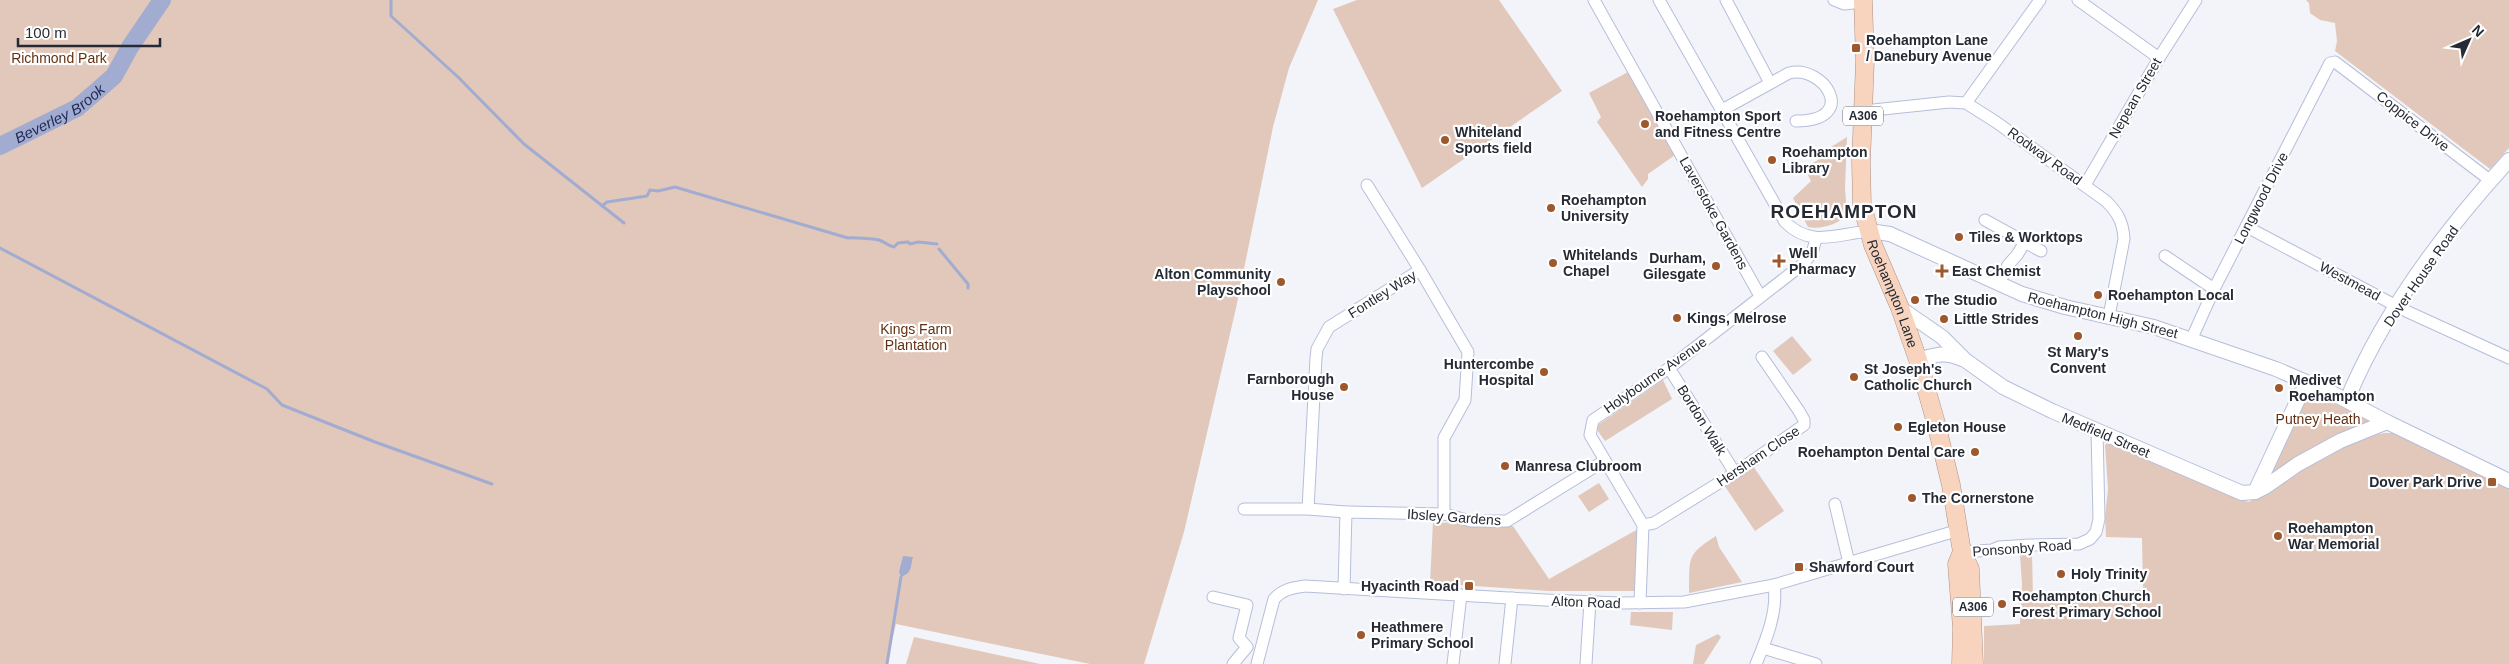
<svg xmlns="http://www.w3.org/2000/svg" width="2509" height="664" viewBox="0 0 2509 664" font-family="Helvetica,sans-serif">
<style>
.green{fill:#e1c8ba}
.water{fill:#a2acd0}
.lines{fill:none;stroke-linecap:round;stroke-linejoin:round}
.stream{stroke:#a2acd0;stroke-width:3}
.river{stroke:#a2acd0;stroke-width:18}
.minor-casing{stroke:#b6beda;stroke-width:13}
.tertiary-casing{stroke:#b6beda;stroke-width:16}
.trunk-casing{stroke:#ae9184;stroke-width:19}
.minor{stroke:#fff;stroke-width:11}
.tertiary{stroke:#fff;stroke-width:14}
.trunk{stroke:#f8d4bf;stroke-width:18}
.poi-dot{fill:#9e582d;stroke:#fff;stroke-width:2}
.labels{text-anchor:middle;dominant-baseline:central;stroke-width:4.5;stroke-linejoin:round;paint-order:stroke}
.shield{fill:#fff;stroke:#676a71;stroke-width:1}
.shield-label{font-size:12px;font-weight:bold;fill:#262a34}
.poi-label{font-size:14px;font-weight:bold;fill:#262a34;stroke:#fff;text-anchor:start}
.park-label{font-size:14px;fill:#633111;stroke:#fff}
.street-label{font-size:14px;fill:#262a34;stroke:#fff}
.water-label{font-size:15px;font-style:italic;fill:#212b59;stroke:#fff}
.district-label{font-size:19px;font-weight:bold;letter-spacing:1px;fill:#262a34;stroke:#fff}
</style>
<rect width="100%" height="100%" fill="#f2f4fa"/>
<g class="green">
<path d="M0 0H1318L1289 68 1273 127 1236 308 1184 532 1144 664H1090L896 624 886 664H0Z"/>
<path d="M1357 0H1499L1562 91 1422 188 1333 9Z"/>
<path d="M2306 0H2509V148L2490 169 2335 51 2337 41 2335 23 2320 20 2310 13 2309 3Z"/>
<path d="M1628 72 1675 155 1648 174V179L1642 187 1597 122 1601 117 1589 93Z"/>
<path d="M1847 137 1845 188 1847 215C1839 224 1820 230 1808 227L1793 198 1811 181 1804 168 1825 156 1823 152Z"/>
<path d="M1792 336 1812 360 1793 375 1773 351Z"/>
<path d="M1663 380 1672 399 1605 441 1595 427Z"/>
<path d="M2315 394 2375 423 2338 434 2306 452 2274 475 2270 474 2304 400Z"/>
<path d="M2384 433H2399L2509 488V664H1984V626L2020 624 2022 584 2020 555 2032 553 2033 597H2065L2143 590 2142 538 2106 537 2105 517 2108 489 2105 445 2110 441 2233 497 2249 502 2307 463 2349 440Z"/>
<path d="M1753 466 1784 511 1755 531 1724 485Z"/>
<path d="M1599 483 1609 499 1589 512 1578 496Z"/>
<path d="M1433 522 1513 526 1549 579 1638 529 1636 591H1548L1430 583Z"/>
<path d="M1716 536 1719 547 1742 582 1689 593C1690 559 1685 555 1716 536Z"/>
<path d="M1631 612H1673L1672 630 1630 625Z"/>
<path d="M1718 634 1721 637 1704 664H1693L1696 645Z"/>
<path d="M914 637 1040 664H906Z"/>
</g>
<path class="water" d="M903 556 913 557C910 567 913 572 901 577L899 572Z"/>
<g class="lines">
<g class="stream">
<path d="M391 0V16L458 77 524 144 624 223"/>
<path d="M602 206 607 202 647 196 650 190 658 191 675 187 848 238C853 237 874 239 879 240 885 242 888 246 894 247L898 243 908 242 910 244 918 242 937 244"/>
<path d="M0 248 267 389 282 405 375 442 492 484"/>
<path d="M939 249 968 284V288"/>
<path d="M887 664 901 577"/>
</g>
<path class="river" id="s1" d="M0 146 77 108 98 90 114 76 130 47 162 0"/>
<g class="minor-casing">
<g id="minor">
<path d="M1594 0 1760 296"/>
<path d="M1659 0 1785 222C1811 248 1837 234 1869 231"/>
<path d="M1726 0 1770 83"/>
<path d="M1834 0 1844 4 1863 2"/>
<path d="M2078 0 2159 58"/>
<path d="M1966 103 2040 0"/>
<path d="M1722 110 1789 73C1824 64 1860 121 1796 121"/>
<path d="M1864 111 1949 102 1966 103 1996 122 2106 201C2118 213 2123 222 2124 239L2109 316"/>
<path d="M1367 185 1420 270"/>
<path d="M2085 185 2159 58 2196 0"/>
<path d="M1985 220 2041 251"/>
<path d="M2247 227 2406 311 2509 358"/>
<path d="M2165 256 2214 289"/>
<path d="M1999 284 2008 265 2017 255 2025 242"/>
<path d="M2192 338 2214 289 2330 63 2335 62 2491 181"/>
<path d="M1669 368 1735 473"/>
<path d="M1835 504 1849 563"/>
<path d="M1244 509H1308L1346 512"/>
<path d="M1308 509 1316 358 1317 349 1329 327 1420 270 1468 352 1465 400 1444 438V514"/>
<path d="M1643 525 1654 523 1735 473 1804 425V420L1799 411 1762 357"/>
<path d="M1962 552 1992 550 1999 547 2030 545 2079 544 2090 539 2096 532 2099 519 2097 430"/>
<path d="M1344 589 1346 512 1444 514 1471 521H1507L1604 461"/>
<path d="M1213 597 1247 605 1239 638 1247 647 1233 664"/>
<path d="M1640 603 1643 525 1590 435 1593 420 1669 368 1803 264 1812 253 1816 239"/>
<path d="M1763 648 1816 664"/>
<path d="M1257 664 1274 599C1283 589 1292 588 1305 586L1545 600 1621 603 1684 602 1774 585 1959 530"/>
<path d="M1453 664 1461 595"/>
<path d="M1505 664 1512 598"/>
<path d="M1586 664 1590 601"/>
<path d="M1756 664C1766 640 1778 612 1774 585"/>
</g>
</g>
<g class="tertiary-casing">
<g id="tertiary">
<path d="M1869 231 1890 234 2022 294 2065 307 2154 327 2276 369 2334 394 2387 422 2509 481"/>
<path d="M1900 308 1942 337 1965 360 2003 387 2052 411 2242 493 2255 492 2265 487 2298 464 2340 441 2387 422"/>
<path d="M1918 360C1935 355 1945 351 1962 359"/>
<path d="M2347 400C2383 312 2445 230 2509 160"/>
<path d="M2255 492 2301 393 2310 385"/>
</g>
</g>
<g class="trunk-casing">
<g id="trunk">
<path id="s2" d="M1863 0 1865 61 1861 162 1862 205 1873 245 1900 308 1918 360 1936 423 1951 485 1962 552 1970 569 1974 664"/>
<path d="M1961 664 1962 628 1957 564 1962 552"/>
</g>
</g>
<use href="#minor" class="minor"/>
<use href="#tertiary" class="tertiary"/>
<use href="#trunk" class="trunk"/>
</g>
<g class="poi-dot">
<rect x="1851" y="43" width="10" height="10" rx="2.5"/>
<circle cx="1645" cy="124" r="5"/>
<circle cx="1445" cy="140" r="5"/>
<circle cx="1772" cy="160" r="5"/>
<circle cx="1551" cy="208" r="5"/>
<circle cx="1959" cy="237" r="5"/>
<path d="M1776.5 253.5h5v5h5v5h-5v5h-5v-5h-5v-5h5z"/>
<circle cx="1553" cy="263" r="5"/>
<circle cx="1716" cy="266" r="5"/>
<path d="M1939.5 263.5h5v5h5v5h-5v5h-5v-5h-5v-5h5z"/>
<circle cx="1281" cy="282" r="5"/>
<circle cx="2098" cy="295" r="5"/>
<circle cx="1915" cy="300" r="5"/>
<circle cx="1677" cy="318" r="5"/>
<circle cx="1944" cy="319" r="5"/>
<circle cx="2078" cy="336" r="5"/>
<circle cx="1544" cy="372" r="5"/>
<circle cx="1854" cy="377" r="5"/>
<circle cx="1344" cy="387" r="5"/>
<circle cx="2279" cy="388" r="5"/>
<circle cx="1898" cy="427" r="5"/>
<circle cx="1975" cy="452" r="5"/>
<circle cx="1505" cy="466" r="5"/>
<rect x="2487" y="477" width="10" height="10" rx="2.5"/>
<circle cx="1912" cy="498" r="5"/>
<circle cx="2278" cy="536" r="5"/>
<rect x="1794" y="562" width="10" height="10" rx="2.5"/>
<circle cx="2061" cy="574" r="5"/>
<rect x="1464" y="581" width="10" height="10" rx="2.5"/>
<circle cx="2002" cy="604" r="5"/>
<circle cx="1361" cy="635" r="5"/>
</g>
<g class="labels">
<g class="shield">
<rect x="1843" y="106.5" width="40" height="19" rx="4"/>
<rect x="1953" y="597.5" width="40" height="19" rx="4"/>
</g>
<g class="shield-label">
<text x="1863" y="116">A306</text>
<text x="1973" y="607">A306</text>
</g>
<g class="poi-label">
<text x="1866" y="40">Roehampton Lane<tspan x="1866" dy="16">/ Danebury Avenue</tspan></text>
<text x="1655" y="116">Roehampton Sport<tspan x="1655" dy="16">and Fitness Centre</tspan></text>
<text x="1455" y="132">Whiteland<tspan x="1455" dy="16">Sports field</tspan></text>
<text x="1782" y="152">Roehampton<tspan x="1782" dy="16">Library</tspan></text>
<text x="1561" y="200">Roehampton<tspan x="1561" dy="16">University</tspan></text>
<text x="1969" y="237">Tiles &amp; Worktops</text>
<text x="1789" y="253">Well<tspan x="1789" dy="16">Pharmacy</tspan></text>
<text x="1563" y="255">Whitelands<tspan x="1563" dy="16">Chapel</tspan></text>
<text x="1706" y="258" text-anchor="end">Durham,<tspan x="1706" dy="16">Gilesgate</tspan></text>
<text x="1952" y="271">East Chemist</text>
<text x="1271" y="274" text-anchor="end">Alton Community<tspan x="1271" dy="16">Playschool</tspan></text>
<text x="2108" y="295">Roehampton Local</text>
<text x="1925" y="300">The Studio</text>
<text x="1687" y="318">Kings, Melrose</text>
<text x="1954" y="319">Little Strides</text>
<text x="2078" y="352" text-anchor="middle">St Mary's<tspan x="2078" dy="16">Convent</tspan></text>
<text x="1534" y="364" text-anchor="end">Huntercombe<tspan x="1534" dy="16">Hospital</tspan></text>
<text x="1864" y="369">St Joseph's<tspan x="1864" dy="16">Catholic Church</tspan></text>
<text x="1334" y="379" text-anchor="end">Farnborough<tspan x="1334" dy="16">House</tspan></text>
<text x="2289" y="380">Medivet<tspan x="2289" dy="16">Roehampton</tspan></text>
<text x="1908" y="427">Egleton House</text>
<text x="1965" y="452" text-anchor="end">Roehampton Dental Care</text>
<text x="1515" y="466">Manresa Clubroom</text>
<text x="2482" y="482" text-anchor="end">Dover Park Drive</text>
<text x="1922" y="498">The Cornerstone</text>
<text x="2288" y="528">Roehampton<tspan x="2288" dy="16">War Memorial</tspan></text>
<text x="1809" y="567">Shawford Court</text>
<text x="2071" y="574">Holy Trinity</text>
<text x="1459" y="586" text-anchor="end">Hyacinth Road</text>
<text x="2012" y="596">Roehampton Church<tspan x="2012" dy="16">Forest Primary School</tspan></text>
<text x="1371" y="627">Heathmere<tspan x="1371" dy="16">Primary School</tspan></text>
</g>
<g class="park-label">
<text x="59" y="58">Richmond Park</text>
<text x="916" y="329">Kings Farm<tspan x="916" dy="16">Plantation</tspan></text>
<text x="2318" y="419">Putney Heath</text>
</g>
<g class="street-label">
<text transform="translate(2135 98) rotate(-60)">Nepean Street</text>
<text transform="translate(2413 121) rotate(38)">Coppice Drive</text>
<text transform="translate(2045 156) rotate(36)">Rodway Road</text>
<text transform="translate(2261 198) rotate(-63)">Longwood Drive</text>
<text transform="translate(1714 213) rotate(61)">Laverstoke Gardens</text>
<text transform="translate(2421 276) rotate(-55)">Dover House Road</text>
<text transform="translate(2350 281) rotate(28)">Westmead</text>
<text stroke="none"><textPath href="#s2" startOffset="299">Roehampton Lane</textPath></text>
<text transform="translate(1382 294) rotate(-32)">Fontley Way</text>
<text transform="translate(2103 315) rotate(14)">Roehampton High Street</text>
<text transform="translate(1655 375) rotate(-35)">Holybourne Avenue</text>
<text transform="translate(1702 420) rotate(58)">Bordon Walk</text>
<text transform="translate(2106 435) rotate(23)">Medfield Street</text>
<text transform="translate(1758 456) rotate(-34)">Hersham Close</text>
<text transform="translate(1454 517) rotate(4)">Ibsley Gardens</text>
<text transform="translate(2022 548) rotate(-4)">Ponsonby Road</text>
<text transform="translate(1586 602) rotate(2)">Alton Road</text>
</g>
<g class="water-label">
<text stroke="none"><textPath href="#s1" startOffset="68">Beverley Brook</textPath></text>
</g>
<g class="district-label">
<text x="1844" y="211">ROEHAMPTON</text>
</g>
</g>
<g transform="translate(2469 40) rotate(45)" stroke="#ffffff" stroke-width="4" paint-order="stroke">
<path d="M0-4L9 19L0 12L-9 19Z" fill="#262a34"/>
<text y="-8" font-size="14" font-weight="bold" text-anchor="middle" fill="#262a34">N</text>
</g>
<path d="M18 38v8h142v-8" fill="none" stroke="#262a34" stroke-width="2.5"/>
<text x="25" y="38" font-size="15" fill="#262a34" stroke="#ffffff" stroke-width="4" paint-order="stroke">100 m</text>
</svg>
